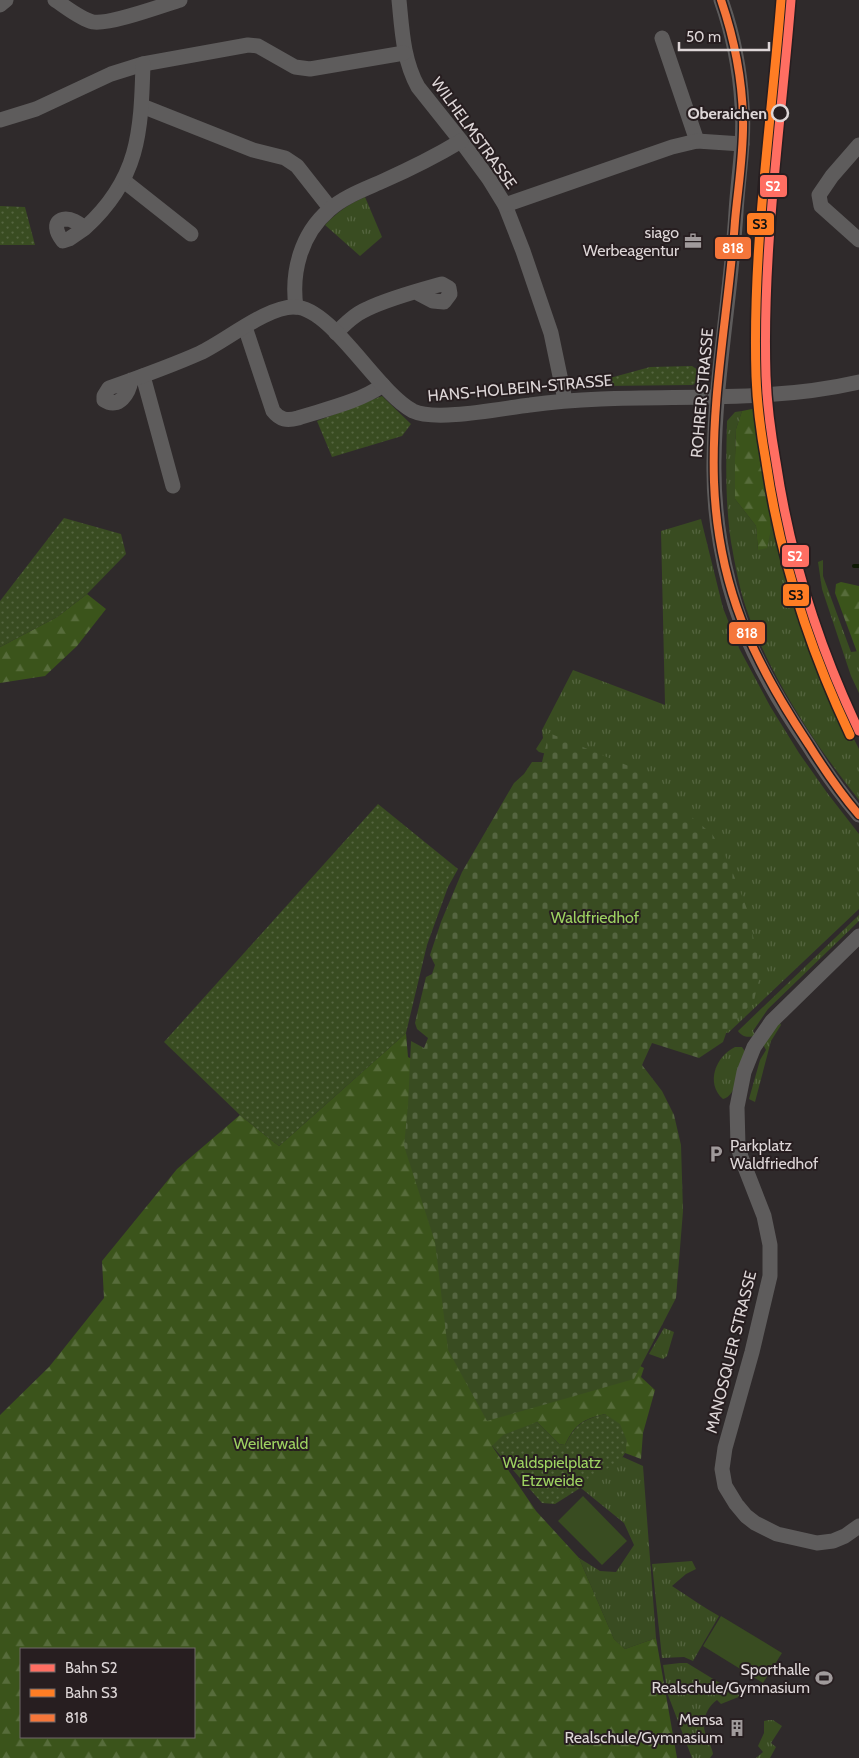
<svg xmlns="http://www.w3.org/2000/svg" width="859" height="1758" viewBox="0 0 859 1758" font-family="Cabin,sans-serif">
<style>
.grass{fill:url(#grass-tufts)}
.forest{fill:url(#forest-firs);fill-rule:evenodd}
.cemetery{fill:url(#cemetery-stones)}
.park{fill:url(#park-dots)}
.pitch{fill:#394c21}
.lines{fill:none;stroke-linecap:round;stroke-linejoin:round}
.stream{stroke:#0f1a05;stroke-width:4}
.minor{stroke:#5e5c5c;stroke-width:15}
.bus-1-casing{stroke:#271e20;stroke-width:11}
.bus-1{stroke:#f5763a;stroke-width:8}
.rail-1-casing{stroke:#271e20;stroke-width:12}
.rail-2-casing{stroke:#271e20;stroke-width:12}
.rail-1{stroke:#ff6e62;stroke-width:9}
.rail-2{stroke:#ff7d24;stroke-width:9}
.stop-dot{fill:#271e20;stroke:#ddd6d7;stroke-width:2.5}
.labels{text-anchor:middle;dominant-baseline:central;stroke-width:4;stroke-linejoin:round;paint-order:stroke}
.stop-label{font-size:16px;font-weight:bold;fill:#ddd6d7;stroke:#271e20;text-anchor:end}
.street-label{font-size:16px;fill:#ddd6d7;stroke:#271e20}
.poi-label{font-size:16px;fill:#ddd6d7;stroke:#271e20;text-anchor:end}
.park-label{font-size:16px;fill:#9dd261;stroke:#271e20}
.line-badge{stroke:#271e20;stroke-width:2}
.badge-label{font-size:14px;text-anchor:middle;font-weight:bold;fill:#fff}
.pale-badge-label{font-size:14px;text-anchor:middle;font-weight:bold;fill:#111}
</style>
<defs>
<pattern id="grass-tufts" width="24" height="20" patternUnits="userSpaceOnUse" patternTransform="scale(1.25)"><rect width="24" height="20" fill="#394c21"/><path d="M3 7l-1-3M5 7V3M7 7l1-3M15 17l-1-3M17 17v-4M19 17l1-3" fill="none" stroke="#556540"/></pattern>
<pattern id="forest-firs" width="22" height="20" patternUnits="userSpaceOnUse" patternTransform="scale(1.25)"><rect width="22" height="20" fill="#3b541b"/><path d="M5 1l3.5 6h-7zM16 11l3.5 6h-7z" fill="#576c3b"/></pattern>
<pattern id="cemetery-stones" width="16" height="16" patternUnits="userSpaceOnUse" patternTransform="scale(1.25)"><rect width="16" height="16" fill="#394c21"/><path d="M2 7V4a2 2 0 0 1 4 0v3zM10 15v-3a2 2 0 0 1 4 0v3z" fill="#556540"/></pattern>
<pattern id="park-dots" width="8" height="8" patternUnits="userSpaceOnUse" patternTransform="scale(1.25)"><rect width="8" height="8" fill="#394c21"/><path d="M2 2h.1M6 6h.1" fill="none" stroke="#556540" stroke-width="1.8" stroke-linecap="round"/></pattern>
</defs>
<rect width="100%" height="100%" fill="#2f2a2b"/>
<g class="grass">
<path d="M365 197 382 237 360 256 325 225C337 212 349 204 365 197Z"/>
<path d="M742 411 736 429 735 458V499L756 526 758 550 771 529 768 478 790 568 810 641 833 698 859 749V800C815 745 769 675 746 608 739 587 735 564 731 542 725 501 726 461 727 421L735 412Z"/>
<path d="M701 519 723 608 739 648 770 706 799 753 828 794 859 834V909L728 1033 711 1030 562 758 539 752 536 749 543 738 542 730 573 670 665 705 661 531Z"/>
<path d="M823 560V576L851 652 859 651V693L851 676 822 589 818 562Z"/>
<path d="M859 915V921L768 1009 753 1031 755 1035C749 1039 741 1036 738 1031Z"/>
<path d="M779 1021 781 1025 771 1041 755 1102 749 1099 760 1060 766 1050 763 1044Z"/>
<path d="M735 1047H742L746 1053C742 1065 736 1097 723 1099 705 1083 716 1056 735 1047Z"/>
<path d="M664 1328 674 1332 667 1356 663 1359 649 1354Z"/>
<path d="M623 1457 643 1466 656 1638 625 1649 614 1639 579 1558 600 1571 616 1572 634 1545 624 1523 576 1484Z"/>
<path d="M692 1561 696 1569 686 1574 672 1586C688 1596 703 1607 719 1616L693 1661 684 1657 662 1658 652 1564Z"/>
<path d="M680 1663H687L741 1696 721 1704 717 1700C706 1708 701 1722 706 1735 708 1742 712 1747 713 1754L710 1758H692L668 1695 663 1665Z"/>
<path d="M769 1720H773L782 1726 771 1743 776 1747 770 1758H756L763 1752 758 1746 764 1733V1721Z"/>
</g>
<g class="forest">
<path d="M762 407 771 529 767 548 758 550 756 526 735 499V458L736 429 742 411Z"/>
<path d="M841 582 859 586V651L857 652 835 593 836 584Z"/>
<path d="M87 594 106 609 77 646 45 676 0 683V647L57 617Z"/>
<path d="M406 1033 408 1057 445 1077 530 1310 644 1368 641 1377 655 1390 643 1433 641 1459 625 1453 626 1441 605 1414C583 1419 575 1424 565 1445L559 1444 537 1422 492 1446 536 1511 579 1558 614 1639 625 1649 656 1638 677 1758H0V1415L49 1367 104 1298 102 1261 177 1169 240 1115 279 1146ZM21 1649H194V1737H21Z"/>
</g>
<path class="cemetery" d="M549 733 631 767 712 834 724 853 737 883 747 909 759 963 758 982 754 1001 728 1028 723 1042 699 1058 652 1043 642 1065 662 1091 674 1115 681 1145 683 1211 676 1298 634 1379 487 1421 448 1350 435 1242 404 1146 408 1105 411 1041 424 1048 428 1038 417 1029 415 1023 426 977 432 974 435 965 430 955 441 922 462 872 514 783 524 774 532 762H542Z"/>
<g class="park">
<path d="M0 206 25 207 35 245H0Z"/>
<path d="M692 366 698 370 699 379 693 385 600 386 591 388 588 384 650 367Z"/>
<path d="M382 396 411 424 402 436 332 457 317 421Z"/>
<path d="M64 518 121 534 126 554 87 594 57 617 0 647V601Z"/>
<path d="M378 804 458 869 448 887 427 945 406 1033 279 1146 240 1115 164 1042Z"/>
<path d="M605 1414 620 1424 627 1441 625 1453 619 1463 594 1475 585 1485 555 1504 542 1503 492 1446 503 1435 537 1422 559 1444 565 1445C576 1424 582 1420 605 1414Z"/>
</g>
<g class="pitch">
<path d="M583 1496 627 1541 602 1565 558 1521Z"/>
<path d="M721 1616 782 1653 763 1683 703 1646Z"/>
</g>
<g class="lines">
<path class="stream" d="M854 566H859"/>
<g class="minor">
<path d="M55 0C66 7 80 19 93 22 109 25 161 6 180 0"/>
<path d="M399 0C402 30 403 60 418 87L461 141 489 179 505 205 523 251 551 333 565 400"/>
<path d="M721 0C733 34 740 69 742 105 745 140 738 177 736 212 731 295 715 378 714 461 713 515 723 574 742 625 759 668 783 708 809 746 824 770 840 793 859 815"/>
<path d="M0 5 6 0"/>
<path d="M662 38 697 141"/>
<path d="M142 106 253 150 285 158 297 166 330 208"/>
<path d="M0 120 36 109 111 74 143 64 248 45 258 46 295 67 310 69 404 53"/>
<path d="M859 145 832 176 819 195 821 206 859 240"/>
<path d="M124 181 191 234"/>
<path d="M505 205 672 147 697 141 742 144"/>
<path d="M85 228 69 239 63 241C57 234 51 220 66 219 73 219 79 224 85 228 139 179 141 133 143 64"/>
<path d="M296 307C291 272 301 234 329 210 343 197 365 189 383 181 410 169 436 156 461 141"/>
<path d="M245 327 273 411C280 420 287 421 298 418 326 409 359 402 383 385"/>
<path d="M336 333C345 324 355 314 367 309 390 298 417 291 442 284L449 288 450 294 444 302 433 301 416 292"/>
<path d="M143 376 173 486"/>
<path d="M131 380C129 393 119 410 104 400V396L109 388C140 377 171 366 200 353 226 341 267 306 295 307 332 308 377 392 413 411 436 422 503 408 530 405 639 390 751 407 859 382"/>
<path d="M859 936 772 1021 754 1047 744 1072 737 1107 738 1146 741 1157 764 1216 770 1245V1276L752 1352 725 1448 722 1469 725 1486 736 1504 746 1516 755 1523 777 1534 817 1543 833 1541 845 1536 859 1526"/>
</g>
<g class="bus-1-casing">
<path id="bus-1" d="M721 0C734 38 742 78 743 118 744 152 738 187 735 221 729 308 711 395 714 482 718 587 752 659 809 745 824 769 840 793 859 815"/>
</g>
<use href="#bus-1" class="bus-1"/>
<g class="rail-1-casing">
<path id="rail-1" d="M791 0C781 125 762 251 766 376 767 405 771 434 776 462 790 556 818 645 859 731"/>
</g>
<g class="rail-2-casing">
<path id="rail-2" d="M781 0C771 125 752 251 756 376 757 405 761 434 766 462 780 558 809 648 850 735"/>
</g>
<use href="#rail-1" class="rail-1"/>
<use href="#rail-2" class="rail-2"/>
</g>
<defs>
<g id="office-bare" transform="scale(1.35)"><path d="M-6-3h4V-5.5h4V-3h4V5H-6ZM-1-4.5V-3h2v-1.5ZM-6 0V1H6V0Z" fill="#a09a9b" stroke="#271e20" stroke-width="2.5" paint-order="stroke"/></g>
<g id="parking-bare" transform="scale(1.35)"><path d="M-3.5-5.5H1a3.5 3.5 0 0 1 0 7H-1V5.5H-3.5ZM-1-3.4V-.6H.8a1.4 1.4 0 0 0 0-2.8Z" fill="#a09a9b" stroke="#271e20" stroke-width="2.5" paint-order="stroke"/></g>
<g id="stadium-bare" transform="scale(1.35)"><path d="M0-5a6.5 5 0 1 0 0 10a6.5 5 0 1 0 0-10ZM-3.5-1.8h7v3.6h-7Z" fill="#a09a9b" stroke="#271e20" stroke-width="2.5" paint-order="stroke"/></g>
<g id="building-bare" transform="scale(1.35)"><path d="M-4-6H4V6H1V3H-1V6H-4ZM-2.5-4.3h1.7v1.8h-1.7ZM.8-4.3h1.7v1.8H.8ZM-2.5-1h1.7V.8h-1.7ZM.8-1h1.7V.8H.8Z" fill="#a09a9b" stroke="#271e20" stroke-width="2.5" paint-order="stroke"/></g>
</defs>
<g fill-rule="evenodd">
<use href="#office-bare" x="693" y="241"/>
<use href="#parking-bare" x="716" y="1154"/>
<use href="#stadium-bare" x="824" y="1678"/>
<use href="#building-bare" x="737" y="1728"/>
</g>
<circle class="stop-dot" cx="780" cy="113" r="8"/>
<g class="labels">
<g class="stop-label">
<text x="767" y="113">Oberaichen</text>
</g>
<g class="street-label">
<text transform="translate(474 133) rotate(54)">WILHELMSTRASSE</text>
<text transform="translate(520 388) rotate(-5)">HANS-HOLBEIN-STRASSE</text>
<text transform="translate(702 393) rotate(-85)">ROHRER STRASSE</text>
<text transform="translate(731 1352) rotate(-76)">MANOSQUER STRASSE</text>
</g>
<g class="poi-label">
<text x="679" y="232">siago<tspan x="679" dy="18">Werbeagentur</tspan></text>
<text x="730" y="1145" text-anchor="start">Parkplatz<tspan x="730" dy="18">Waldfriedhof</tspan></text>
<text x="810" y="1669">Sporthalle<tspan x="810" dy="18">Realschule/Gymnasium</tspan></text>
<text x="723" y="1719">Mensa<tspan x="723" dy="18">Realschule/Gymnasium</tspan></text>
</g>
<g class="park-label">
<text x="595" y="917">Waldfriedhof</text>
<text x="271" y="1443">Weilerwald</text>
<text x="552" y="1462">Waldspielplatz<tspan x="552" dy="18">Etzweide</tspan></text>
</g>
</g>
<g class="line-badge">
<rect x="759" y="174" width="29" height="24" rx="5" fill="#ff6e62"/>
<rect x="746" y="212" width="29" height="24" rx="5" fill="#ff7d24"/>
<rect x="714" y="236" width="38" height="24" rx="5" fill="#f5763a"/>
<rect x="781" y="544" width="29" height="24" rx="5" fill="#ff6e62"/>
<rect x="782" y="583" width="28" height="24" rx="5" fill="#ff7d24"/>
<rect x="728" y="621" width="38" height="24" rx="5" fill="#f5763a"/>
</g>
<g class="badge-label">
<text x="773" y="191">S2</text>
<text x="733" y="253">818</text>
<text x="795" y="561">S2</text>
<text x="747" y="638">818</text>
</g>
<g class="pale-badge-label">
<text x="760" y="229">S3</text>
<text x="796" y="600">S3</text>
</g>
<rect x="20" y="1648" width="175" height="90" fill="#271e20" stroke="#706869"/>
<rect x="30" y="1664" width="25" height="8" fill="#ff6e62" stroke="#706869"/>
<text x="65" y="1673" font-size="15" fill="#ddd6d7">Bahn S2</text>
<rect x="30" y="1689" width="25" height="8" fill="#ff7d24" stroke="#706869"/>
<text x="65" y="1698" font-size="15" fill="#ddd6d7">Bahn S3</text>
<rect x="30" y="1714" width="25" height="8" fill="#f5763a" stroke="#706869"/>
<text x="65" y="1723" font-size="15" fill="#ddd6d7">818</text>
<path d="M679 42v8h90v-8" fill="none" stroke="#ddd6d7" stroke-width="2.5"/>
<text x="686" y="42" font-size="15" fill="#ddd6d7" stroke="#271e20" stroke-width="4" paint-order="stroke">50 m</text>
</svg>
